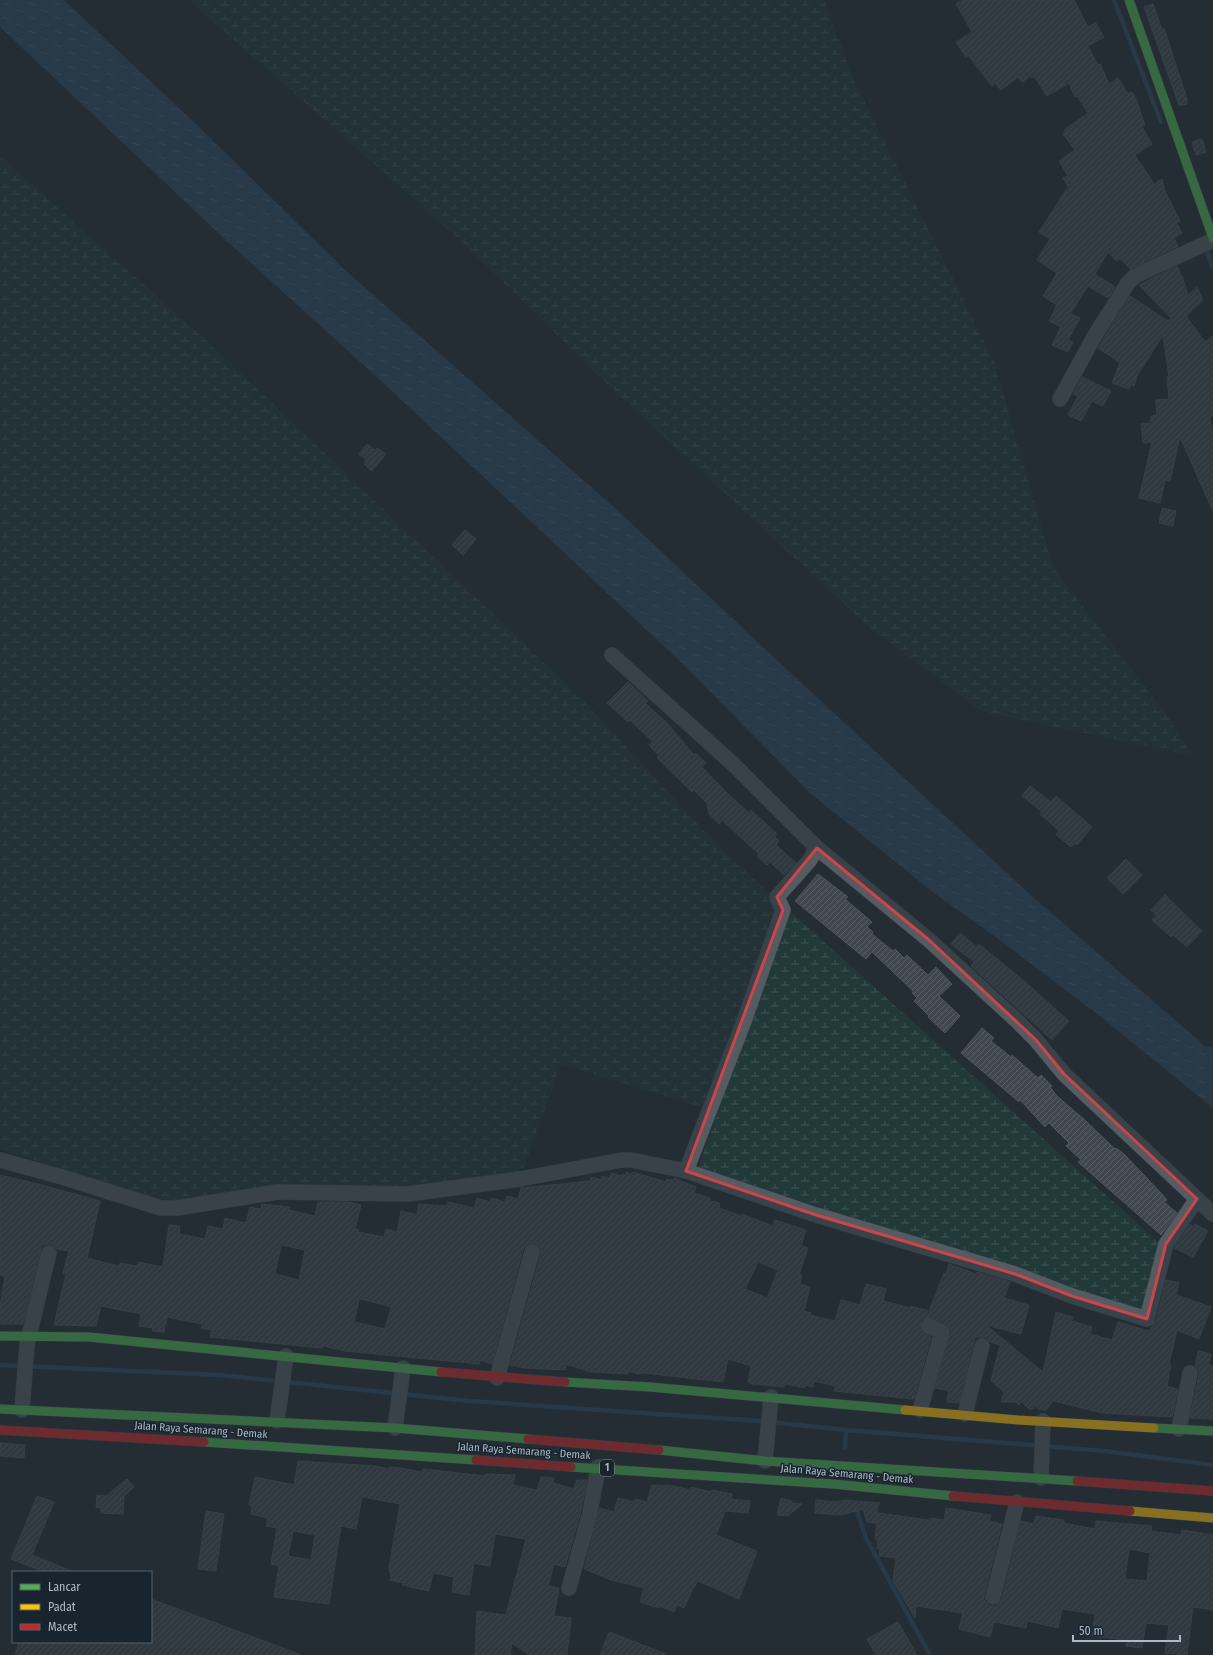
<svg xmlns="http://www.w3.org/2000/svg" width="1213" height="1655" viewBox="0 0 1213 1655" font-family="'Fira Sans Condensed',sans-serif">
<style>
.wetland{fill:url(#wetland-marsh)}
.water{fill:url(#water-ripples)}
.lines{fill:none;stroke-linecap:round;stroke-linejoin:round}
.stream{stroke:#2e475d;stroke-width:4.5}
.building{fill:url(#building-hatch);stroke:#4c545c;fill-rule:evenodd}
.street-casing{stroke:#43494e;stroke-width:16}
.fast-casing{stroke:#43494e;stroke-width:10}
.slow-casing{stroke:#43494e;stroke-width:10}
.jam-casing{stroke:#43494e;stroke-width:10}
.street{stroke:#545b62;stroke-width:15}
.fast{stroke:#4caf50;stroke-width:9}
.slow{stroke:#ffc107;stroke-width:9}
.jam{stroke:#c62828;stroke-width:9}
.marked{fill:none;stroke:#ce4548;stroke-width:3;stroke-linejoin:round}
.labels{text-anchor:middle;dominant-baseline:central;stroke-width:3;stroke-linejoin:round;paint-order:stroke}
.shield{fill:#18242e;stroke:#808d99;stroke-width:1}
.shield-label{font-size:10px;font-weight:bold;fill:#adbac7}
.street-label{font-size:11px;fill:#adbac7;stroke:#18242e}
</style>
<defs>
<pattern id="wetland-marsh" width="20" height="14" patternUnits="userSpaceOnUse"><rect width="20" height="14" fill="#223939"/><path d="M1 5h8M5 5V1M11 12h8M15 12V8" fill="none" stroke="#3f5454"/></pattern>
<pattern id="water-ripples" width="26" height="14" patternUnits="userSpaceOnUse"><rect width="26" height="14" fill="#2e475d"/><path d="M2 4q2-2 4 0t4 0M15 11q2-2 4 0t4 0" fill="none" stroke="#4a5f73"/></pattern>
<pattern id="building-hatch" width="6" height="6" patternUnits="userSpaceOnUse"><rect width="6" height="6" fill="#40474e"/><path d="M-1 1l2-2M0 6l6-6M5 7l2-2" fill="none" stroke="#595f66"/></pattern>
</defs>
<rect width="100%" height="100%" fill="#252d34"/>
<g class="wetland">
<path d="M189 0H824L853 78 994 361 1053 567 1168 717 1193 756 981 711 871 629 605 382 462 242Z"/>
<path d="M0 156 207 341 576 693 724 852 1158 1242 1146 1313 698 1168 718 1112 561 1064 521 1175 416 1191 179 1205 0 1149Z"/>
</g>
<path class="water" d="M0 0H64L198 126 345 270 616 509 769 653 1033 897 1205 1046 1213 1047V1108L1101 1017 997 938 934 893 810 793 683 664 379 379 229 243 0 27Z"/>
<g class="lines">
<g class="stream">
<path d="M1114 0 1161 122"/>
<path d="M1205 245 1213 268"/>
<path d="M0 1365 220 1375 469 1401 759 1421 846 1430 1104 1451 1213 1465"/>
<path d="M845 1447 846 1430"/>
<path d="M855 1505 866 1538 930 1655"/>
</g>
</g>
<g class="building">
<path d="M963 0H1074L1088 27 1096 23 1104 37 1088 46 1098 65 1100 64 1109 84 1118 78 1128 94 1132 92 1136 99 1145 125 1142 127 1152 144 1135 155 1154 184 1162 179 1165 191 1180 221 1176 222 1182 233 1174 238 1178 246 1130 269 1120 258 1116 261 1108 252 1095 274 1115 287 1108 298 1088 286 1070 314 1080 318 1068 340 1073 342 1068 352 1052 345 1061 327 1049 321 1057 305 1043 296 1057 273 1037 260 1050 239 1039 232 1068 187 1063 178 1068 176 1059 161 1075 150 1063 134 1066 132 1064 130 1088 113 1077 96 1075 97 1069 83 1047 96 1034 76 1032 78 1031 76 1022 82 1018 77 1001 90 995 83 992 86 968 55 966 57 956 42 972 32 956 4Z"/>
<path d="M1153 4 1162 29 1164 28 1187 99V104L1182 105H1179L1144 7Z"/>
<path d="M1202 139 1206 152 1196 155 1192 142Z"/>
<path d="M1177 266 1181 276H1182L1188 295 1197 287 1203 300 1186 316 1205 342 1213 336V416L1209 417 1213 431V511L1180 437 1170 481 1165 480 1160 503 1139 498 1152 442 1143 443 1141 424 1151 423V416L1157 415 1156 400 1169 399 1167 377H1169L1163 335 1137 376 1134 386 1131 385 1129 389 1112 383 1120 363 1098 348 1130 296 1168 321 1171 318 1139 285Z"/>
<path d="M1082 377 1111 391 1103 406 1092 401 1081 421 1068 415 1078 396 1073 394Z"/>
<path d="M367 444 375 450 377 448 386 454 372 471 364 464 367 460 359 454Z"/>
<path d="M1162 508 1176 511 1173 526 1159 523Z"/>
<path d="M465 530 476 539 463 555 452 545Z"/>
<path d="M628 682 648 701 645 703 669 725 694 755 696 753 706 763 702 767 727 793 749 813 751 810 777 834 774 836 779 841 776 845 796 863 784 875 770 862 767 865 757 856 759 854 722 820 719 824 709 814 707 803 694 790 692 792 657 758 659 756 649 745 653 742 630 720 628 722 607 703Z"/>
<path d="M1030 786 1051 802 1056 796 1092 827 1077 845 1075 843 1071 847 1056 834 1059 831 1040 814 1042 812 1022 796Z"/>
<path d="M1126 859 1142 875 1123 894 1107 878Z"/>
<path d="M818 874 848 897 845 899 872 922 867 927 873 932 872 934 893 951 895 949 904 958 907 955 928 975 936 967 952 984 939 996 960 1016 945 1033 928 1017 929 1016 914 1001 917 998 912 993 914 992 872 952 866 959 795 901Z"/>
<path d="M1165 895 1202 931 1187 947 1173 935 1171 937 1152 920 1157 916 1151 910Z"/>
<path d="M960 933 977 947 979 944 1024 981 1069 1021 1052 1040 971 966 974 962 951 944Z"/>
<path d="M982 1028 994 1038 991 1041 1011 1057 1012 1055 1038 1078 1041 1075 1052 1086 1050 1087 1057 1096 1086 1121 1115 1149 1116 1148 1124 1154 1161 1193 1167 1200 1164 1202 1177 1213 1161 1235 1078 1162 1081 1160 1066 1146 1069 1143 1049 1123 1045 1127 1020 1100 1019 1102 961 1053Z"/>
<path d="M626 1172 632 1174 633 1172 666 1182 667 1179 673 1181 674 1178 696 1187 694 1193 710 1198 709 1201 720 1203 719 1208 742 1216V1214L773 1226 775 1220 806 1230 801 1246 808 1248 799 1275H802L800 1284 810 1287 804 1311 811 1313 810 1315 835 1321 841 1300 860 1305 866 1284 886 1289 883 1301 911 1308V1306L929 1311 944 1273 946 1274 949 1264 976 1274 977 1272 1010 1282 1004 1298 1029 1305 1021 1334 986 1325 1043 1372 1056 1312 1073 1317 1071 1321 1092 1327 1090 1334 1112 1340 1118 1322 1149 1331 1156 1321 1166 1280 1179 1283 1176 1295 1211 1307 1199 1339 1177 1330 1169 1364 1171 1365 1167 1386 1178 1389 1172 1417 1103 1413 1053 1401 1046 1410 1039 1409 1035 1406 1033 1409H1029L1022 1402 1019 1405 1016 1402H1001L1004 1392 991 1381 1000 1345 990 1342 984 1337H975L959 1403 947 1402 949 1391 935 1388 951 1330 946 1324 929 1317 921 1323 922 1331 931 1337 914 1399 834 1391 835 1386 814 1381 813 1387 805 1385V1388L785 1384 784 1387 752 1384 748 1382 751 1366 728 1359 723 1382 643 1373 639 1374 629 1371 628 1374 591 1372 566 1364 565 1370 525 1368 510 1365 541 1254 539 1246 534 1243 526 1245 523 1250 492 1364 480 1360 479 1364 345 1351 323 1346 322 1348 210 1337 212 1330 201 1328 202 1324 167 1317 164 1332 152 1331 153 1328 139 1326 141 1314 101 1306 96 1326 54 1325 66 1274 63 1273 69 1251 57 1249 51 1244 42 1245 23 1324H0V1306L5 1276 0 1275V1175L38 1184 100 1201 87 1258 119 1266 120 1263 137 1266 138 1262 163 1267 169 1225 180 1226 179 1234 205 1239 208 1226 223 1229 225 1218 246 1223 250 1207 261 1209 262 1204 290 1207 289 1210 315 1216 318 1202H349L361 1205 355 1229 359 1230 358 1232 384 1237 386 1229 397 1232 401 1211 417 1215 419 1204 447 1206 448 1202 474 1208 477 1198 490 1202 491 1198 505 1202 507 1196 518 1199 521 1188 590 1181 591 1177 601 1180 602 1176 609 1178 611 1173 622 1176 623 1174 626 1175ZM281 1245 305 1250 299 1280 275 1274ZM758 1262 778 1270 767 1298 745 1289ZM362 1299 391 1307 385 1329 354 1322 359 1300Z"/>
<path d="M1190 1224 1193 1227 1195 1224 1208 1231 1193 1257 1174 1248Z"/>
<path d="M1198 1351 1211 1354 1208 1365 1213 1366V1419L1190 1418 1199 1375 1198 1370 1195 1366Z"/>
<path d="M0 1443 25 1445 24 1458 0 1456Z"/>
<path d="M298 1461 375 1466 388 1469 389 1467 400 1468 422 1472 423 1469 486 1476V1474L515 1475 513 1485 537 1490 541 1477 554 1478 553 1483 574 1489 577 1480H587L581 1511 565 1567 554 1564 548 1586 559 1588 554 1616 571 1618 567 1655H529L512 1643 510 1655H475L477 1611 506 1615 526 1539 495 1534 490 1566 474 1563 469 1595 452 1592 454 1577 433 1573 429 1591 402 1585 403 1583 390 1580 391 1574 390 1573 389 1568 400 1504 362 1497 356 1529 341 1526 329 1604 274 1597 279 1566 271 1564 277 1528 266 1526 268 1518 251 1514 252 1506 249 1505 255 1477 294 1485ZM293 1531 315 1535 311 1560 288 1556Z"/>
<path d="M127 1479 134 1487 124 1496 123 1514 101 1513V1508L96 1507 97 1495 106 1496Z"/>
<path d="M652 1485 674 1486 690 1490 691 1487 711 1492 712 1490 732 1494 731 1499 750 1501 748 1513 725 1511 716 1535 757 1551 739 1599 698 1581 695 1586H694L684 1608 677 1605 674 1612 659 1606V1608L640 1602 644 1588 611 1580 584 1569 600 1508 614 1512 618 1498 635 1502V1499L647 1502Z"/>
<path d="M37 1496 54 1502 32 1555 74 1572H44L11 1559Z"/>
<path d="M781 1498 792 1501V1503L802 1504 788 1516 777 1515Z"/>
<path d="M816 1500 837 1502 845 1500 880 1503 878 1504 876 1523 867 1522 863 1509 841 1515 815 1513Z"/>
<path d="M946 1508 991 1515 989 1521 1002 1524 984 1595V1600L990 1606H996L1002 1599 1021 1521 1034 1524 1036 1516 1064 1520V1523L1095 1529 1096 1521 1152 1526 1151 1531 1181 1535 1182 1530 1213 1535V1610L1193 1607 1187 1655 1165 1653 1169 1625 1146 1623 1142 1648 1126 1646 1127 1641 1124 1640 1092 1636 1095 1614 1062 1609 1058 1628 1027 1621 1026 1628 994 1622 990 1637 959 1629 963 1613 916 1606 915 1618 893 1581 896 1558 879 1556 880 1549 877 1548 878 1540 875 1539 878 1513 929 1520 930 1518 944 1520ZM1129 1549 1150 1553 1147 1581 1125 1579Z"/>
<path d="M206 1511 224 1514 216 1571 198 1569Z"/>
<path d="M151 1599 299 1654V1655H15L19 1642H151Z"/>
<path d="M898 1622 917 1655H876L867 1639Z"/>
<path d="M609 1632 666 1654V1655H600Z"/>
</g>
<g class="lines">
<g class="street-casing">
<g id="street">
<path d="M1060 399 1094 337 1128 283 1135 276 1213 240"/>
<path d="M612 655 733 764 817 848 929 940 1015 1019 1036 1040 1064 1074 1213 1214"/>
<path d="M817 848 809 861 777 897 783 910 744 1021 686 1171 816 1215 1015 1274 1072 1296 1147 1319 1166 1244 1197 1199"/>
<path d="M0 1160 62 1177 161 1208H177L277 1192 408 1194 520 1179 622 1160H631L686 1171"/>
<path d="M497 1378 532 1252"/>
<path d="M22 1410 27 1344 49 1253"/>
<path d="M920 1410 942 1332 929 1326"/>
<path d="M965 1414 982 1346"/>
<path d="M277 1421 286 1356"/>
<path d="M395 1428 403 1368"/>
<path d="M1179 1429 1190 1373"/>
<path d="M765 1461 771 1397"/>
<path d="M1041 1478 1043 1421"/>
<path d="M569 1588 590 1513 598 1467"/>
<path d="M993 1597 1017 1502"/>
</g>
</g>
<g class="fast-casing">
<g id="fast">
<path d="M1129 0 1213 238"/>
<path d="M0 1336 89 1337 441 1372"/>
<path d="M565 1382 650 1387 905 1410"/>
<path d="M0 1409 395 1428 528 1439"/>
<path d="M1154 1428 1213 1431"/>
<path d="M204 1442 476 1460"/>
<path d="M659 1450 765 1461 1077 1481"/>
<path d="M571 1467 833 1484 953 1496"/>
</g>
</g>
<g class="slow-casing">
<g id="slow">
<path d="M905 1410 1018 1420 1154 1428"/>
<path d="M1130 1511 1213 1518"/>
</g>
</g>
<g class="jam-casing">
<g id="jam">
<path d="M441 1372 565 1382"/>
<path d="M0 1430 204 1442"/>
<path d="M528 1439 659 1450"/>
<path d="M476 1460 571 1467"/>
<path d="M1077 1481 1213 1491"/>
<path d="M953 1496 1130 1511"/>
</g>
</g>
<use href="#street" class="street"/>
<use href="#fast" class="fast"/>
<use href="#slow" class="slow"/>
<use href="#jam" class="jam"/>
</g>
<path d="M0 0H1213V1655H0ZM817 848 929 940 1036 1040 1064 1074 1197 1199 1166 1244 1147 1319 1072 1296 1015 1274 816 1215 686 1171 783 910 777 897Z" fill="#252d34" fill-opacity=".55" fill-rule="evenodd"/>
<path class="marked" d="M817 848 929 940 1036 1040 1064 1074 1197 1199 1166 1244 1147 1319 1072 1296 1015 1274 816 1215 686 1171 783 910 777 897Z"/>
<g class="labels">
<rect class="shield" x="600" y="1460" width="14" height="16" rx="3"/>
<g class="shield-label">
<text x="607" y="1468">1</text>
</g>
<g class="street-label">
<text transform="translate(201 1430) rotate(4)">Jalan Raya Semarang - Demak</text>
<text transform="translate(524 1451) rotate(4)">Jalan Raya Semarang - Demak</text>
<text transform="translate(847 1474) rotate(5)">Jalan Raya Semarang - Demak</text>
</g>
</g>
<rect x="12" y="1571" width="140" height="72" fill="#18242e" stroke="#54606b"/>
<rect x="20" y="1584" width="20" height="6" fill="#4caf50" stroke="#54606b"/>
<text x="48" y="1591" font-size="12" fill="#adbac7">Lancar</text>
<rect x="20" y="1604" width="20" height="6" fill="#ffc107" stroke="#54606b"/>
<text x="48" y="1611" font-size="12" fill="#adbac7">Padat</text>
<rect x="20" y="1624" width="20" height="6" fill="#c62828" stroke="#54606b"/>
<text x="48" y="1631" font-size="12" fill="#adbac7">Macet</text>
<path d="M1073 1635v6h107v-6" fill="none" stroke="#adbac7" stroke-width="2"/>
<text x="1079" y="1635" font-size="12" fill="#adbac7" stroke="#18242e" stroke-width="3" paint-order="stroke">50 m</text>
</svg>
